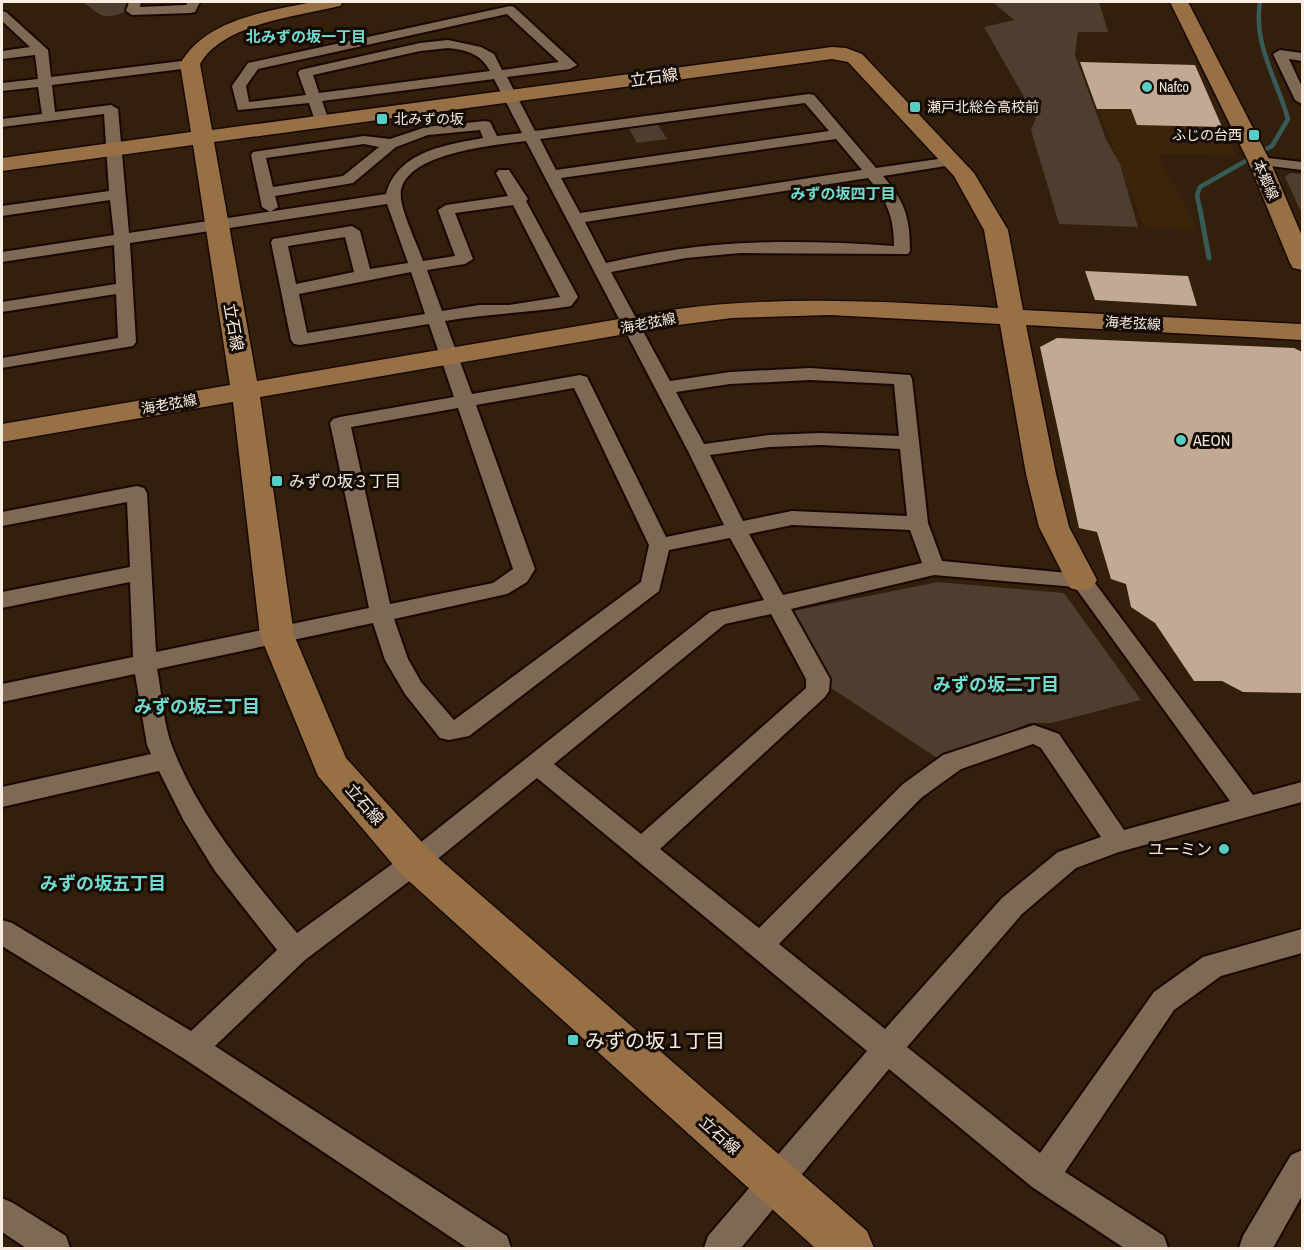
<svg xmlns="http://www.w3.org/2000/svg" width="1304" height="1250" viewBox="0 0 1304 1250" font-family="'Archivo Narrow','Noto Sans JP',sans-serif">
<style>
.built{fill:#3c240b}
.green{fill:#4d3e2f}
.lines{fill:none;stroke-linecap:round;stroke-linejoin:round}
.stream-far1{stroke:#385b57;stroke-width:4.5}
.stream{stroke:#385b57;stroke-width:5}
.building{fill:#c1a993}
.street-casing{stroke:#190800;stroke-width:4}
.secondary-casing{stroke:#190800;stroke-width:3}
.street{fill:#7f6854;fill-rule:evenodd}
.secondary{fill:#987045;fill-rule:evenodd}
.poi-dot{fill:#56cec3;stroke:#130b04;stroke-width:2}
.labels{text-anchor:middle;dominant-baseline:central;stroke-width:6;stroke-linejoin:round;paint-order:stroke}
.far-poi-label{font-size:14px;fill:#f9ece1;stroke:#130b04;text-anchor:start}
.far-street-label{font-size:14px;fill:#f9ece1;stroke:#130b04}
.far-neighbourhood-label{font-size:15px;font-weight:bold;fill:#71dbd0;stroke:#130b04}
.street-label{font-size:16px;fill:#f9ece1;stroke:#130b04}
.poi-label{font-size:16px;fill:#f9ece1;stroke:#130b04;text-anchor:start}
.neighbourhood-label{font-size:18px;font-weight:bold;fill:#71dbd0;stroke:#130b04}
.near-poi-label{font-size:20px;fill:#f9ece1;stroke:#130b04;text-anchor:start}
</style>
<rect width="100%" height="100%" fill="#321f0c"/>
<path class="built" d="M1080 62 1195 65 1236 155 1158 154 1197 230 1144 227Z"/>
<g class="green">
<path d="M83 2H132L129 11C103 20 104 18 83 2Z"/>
<path d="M993 2H1099L1108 32H1078L1075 55 1106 139 1120 164 1138 227 1059 224 1031 130 1036 118 984 27 1014 20Z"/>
<path d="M657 123 667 139 637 143 628 127Z"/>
<path d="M1290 173 1302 174V214L1285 177Z"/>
<path d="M938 582 1064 593 1141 700 1051 723H1030L940 760 831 688 793 611Z"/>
</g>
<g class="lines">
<path class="stream-far1" d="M1200 210 1197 195 1200 187 1272 146 1288 119C1277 79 1253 45 1260 2"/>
<path class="stream" d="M1200 209 1209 258"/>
</g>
<g class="building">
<path d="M1080 62 1195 65 1222 127 1137 125 1131 109H1097Z"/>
<path d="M1085 271 1188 276 1197 306 1095 300Z"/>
<path d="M1057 338 1294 348 1302 352V693L1243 692 1222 681H1194L1155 623 1131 607 1126 584 1111 579 1097 532 1079 528 1040 347Z"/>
</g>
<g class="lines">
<g class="street-casing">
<g id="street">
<path d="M129 2H141L140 7 186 5 188 2H200L195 12 191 13 132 15 126 11Z"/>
<path d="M510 6 514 7 577 65 570 69 507 77 535 131 809 94 814 95 876 168 952 157 957 158 959 161 957 164 952 165 883 176C905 202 910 217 910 251L908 254 740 253 686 258 611 272 670 381 730 372 810 368 910 375 912 379 928 523 942 561 1089 575 1253 795 1302 782V802L1119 852 1076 868 1022 914 907 1047 1040 1153 1154 992 1203 957 1302 929V953L1221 976 1174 1010 1065 1172 1164 1236 1168 1248H1124L1032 1187 889 1069 741 1248H704L708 1236 867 1051 537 778 424 870 305 960 215 1046 507 1236 511 1248H467L183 1058 2 946V920L12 923 191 1031 277 950 215 871 184 821 159 771 2 807V787L151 754 147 745 135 674 2 702V684L133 657 130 582 2 608V592L130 567 127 502 2 526V512L137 486 144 488 147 493 156 652 369 608 330 423 333 419 340 417 454 397 429 324 300 345 294 344 291 340 271 242 273 239 352 226 360 231 370 269 408 263 387 204 130 243 136 342 133 346 2 368V358L118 338 116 294 2 312V302L116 284 114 245 2 262V252L114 235 110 200 2 216V206L109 191 104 114 2 127V119L42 114 38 87 2 91V83L38 79 35 55 2 59V51L30 47 2 21V11L6 12 48 50 51 77 190 60 197 64 190 68 52 85 55 112 111 105 118 109 129 233 386 194C398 151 446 145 483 138L480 130 428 135 396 147 353 183 275 196 278 207 270 212 262 207 251 155 253 152 364 136 390 139 426 127 485 121 490 122 497 136 522 133 494 79 322 101 329 121 322 125 315 121 309 103 238 110 232 86 248 63ZM507 14 559 62 502 70 494 54 481 47 448 40 420 43 300 70 298 73 306 95 249 102 246 86 258 69ZM448 48C467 50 481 54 490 71L319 93 313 75 420 51ZM805 103 829 131 556 170 540 139ZM836 139 862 170 580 213 561 178ZM526 141 688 451 724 525 666 537 587 377 580 375 472 394 445 321C485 314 525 313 565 307L571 306 578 297 526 201 528 199 509 170H499L496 173 508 196 446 205 438 210 455 256 423 261C417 244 403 215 401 199 395 153 496 145 526 141ZM364 144 379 147 343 176 273 187 266 158ZM868 178C887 200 894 217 894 246 834 242 775 240 715 245 678 248 642 255 606 263L585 222ZM513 205 560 297 509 305H479L442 311 427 270 465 264 473 259 455 213ZM345 237 354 272 296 284 288 246ZM411 272 425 314 307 333 299 294ZM810 380 894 384 899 436 821 433 769 435 704 444 676 392 730 384ZM574 388 649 545 641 582 454 720 421 682 408 659 394 619 507 594 527 582 535 569 476 405ZM458 408 513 569 493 583 390 604 351 427ZM821 445 900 449 907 516 792 511 743 521 710 455 769 447ZM792 525 910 530 922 563 783 595 749 534ZM730 538 764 600 710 612 406 854 297 933C250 876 199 817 172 746 163 723 162 694 157 669L373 623 385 660 405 694 440 738 449 740 469 736 659 591 669 550ZM934 575 1075 587 1230 801 1124 830 1059 734 1034 725 943 755 903 784 759 928 660 849 825 697 829 691 830 679 791 609ZM771 614 806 679V688L641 834 554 764 725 624ZM1033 744 1041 748 1101 837 1058 852 1002 898 885 1029 779 944 921 798 961 769Z"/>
<path d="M1280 50 1302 53V61L1289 59 1302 87V104L1295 100 1273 54Z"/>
<path d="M1259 157 1302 162V170L1254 164 1252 161 1254 158Z"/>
<path d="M1302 1150V1196L1273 1248H1239L1243 1236 1291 1155Z"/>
<path d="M2 1198 13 1203 66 1236 70 1248H26L2 1232Z"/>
</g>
</g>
<g class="secondary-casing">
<g id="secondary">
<path d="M312 2H343L340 6C299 16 223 23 200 64L212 130 832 47 846 48 862 54 974 173 1008 230 1023 310 1302 324V340L1026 325 1056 474 1069 527 1097 580 1092 588 1081 591 1070 588 1039 527 1026 474 1000 324 830 315 732 318 678 325 260 397 294 635 346 758 429 850 867 1231 874 1248H815L401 874 318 776 260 635 233 402 2 442V424L230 385 193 145 2 171V158L191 132 180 64C206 19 265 12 312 2ZM832 59 848 62 954 176 984 230 998 308C888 302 787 295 678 309L257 381 214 142Z"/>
<path d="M1170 2H1188L1270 161 1302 236V270L1293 268 1290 263 1248 161Z"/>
</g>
</g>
<use href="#street" class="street"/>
<use href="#secondary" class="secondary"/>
</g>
<g class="poi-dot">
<circle cx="1147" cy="87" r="6"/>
<rect x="909" y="101" width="12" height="12" rx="3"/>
<rect x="376" y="113" width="12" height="12" rx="3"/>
<rect x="1248" y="129" width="12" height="12" rx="3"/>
<circle cx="1181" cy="440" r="6"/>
<rect x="271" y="475" width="12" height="12" rx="3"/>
<circle cx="1224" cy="849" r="6"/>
<rect x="567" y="1034" width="12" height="12" rx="3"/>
</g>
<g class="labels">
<g class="far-poi-label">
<text x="1159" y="87">Nafco</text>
<text x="927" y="107">瀬戸北総合高校前</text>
<text x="394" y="119">北みずの坂</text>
<text x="1242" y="135" text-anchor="end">ふじの台西</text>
</g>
<g class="far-street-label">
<text transform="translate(1266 180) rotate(66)">本郷線</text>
<text transform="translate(648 323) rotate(-11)">海老弦線</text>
<text transform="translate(1133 323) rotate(3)">海老弦線</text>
<text transform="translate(169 404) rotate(-10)">海老弦線</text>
</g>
<g class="far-neighbourhood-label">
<text x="306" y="36">北みずの坂一丁目</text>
<text x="843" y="193">みずの坂四丁目</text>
</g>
<g class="street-label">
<text transform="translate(654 77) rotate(-8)">立石線</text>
<text transform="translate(234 327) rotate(80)">立石線</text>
<text transform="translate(365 804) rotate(49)">立石線</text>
<text transform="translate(720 1135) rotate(42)">立石線</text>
</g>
<g class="poi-label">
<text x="1193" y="440">AEON</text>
<text x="289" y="481">みずの坂３丁目</text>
<text x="1212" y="849" text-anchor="end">ユーミン</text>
</g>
<g class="neighbourhood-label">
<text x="996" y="684">みずの坂二丁目</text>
<text x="197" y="706">みずの坂三丁目</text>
<text x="103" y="883">みずの坂五丁目</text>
</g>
<g class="near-poi-label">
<text x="585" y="1040">みずの坂１丁目</text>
</g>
</g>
<rect width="1304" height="1250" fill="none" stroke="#f9ece1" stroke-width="6"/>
</svg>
